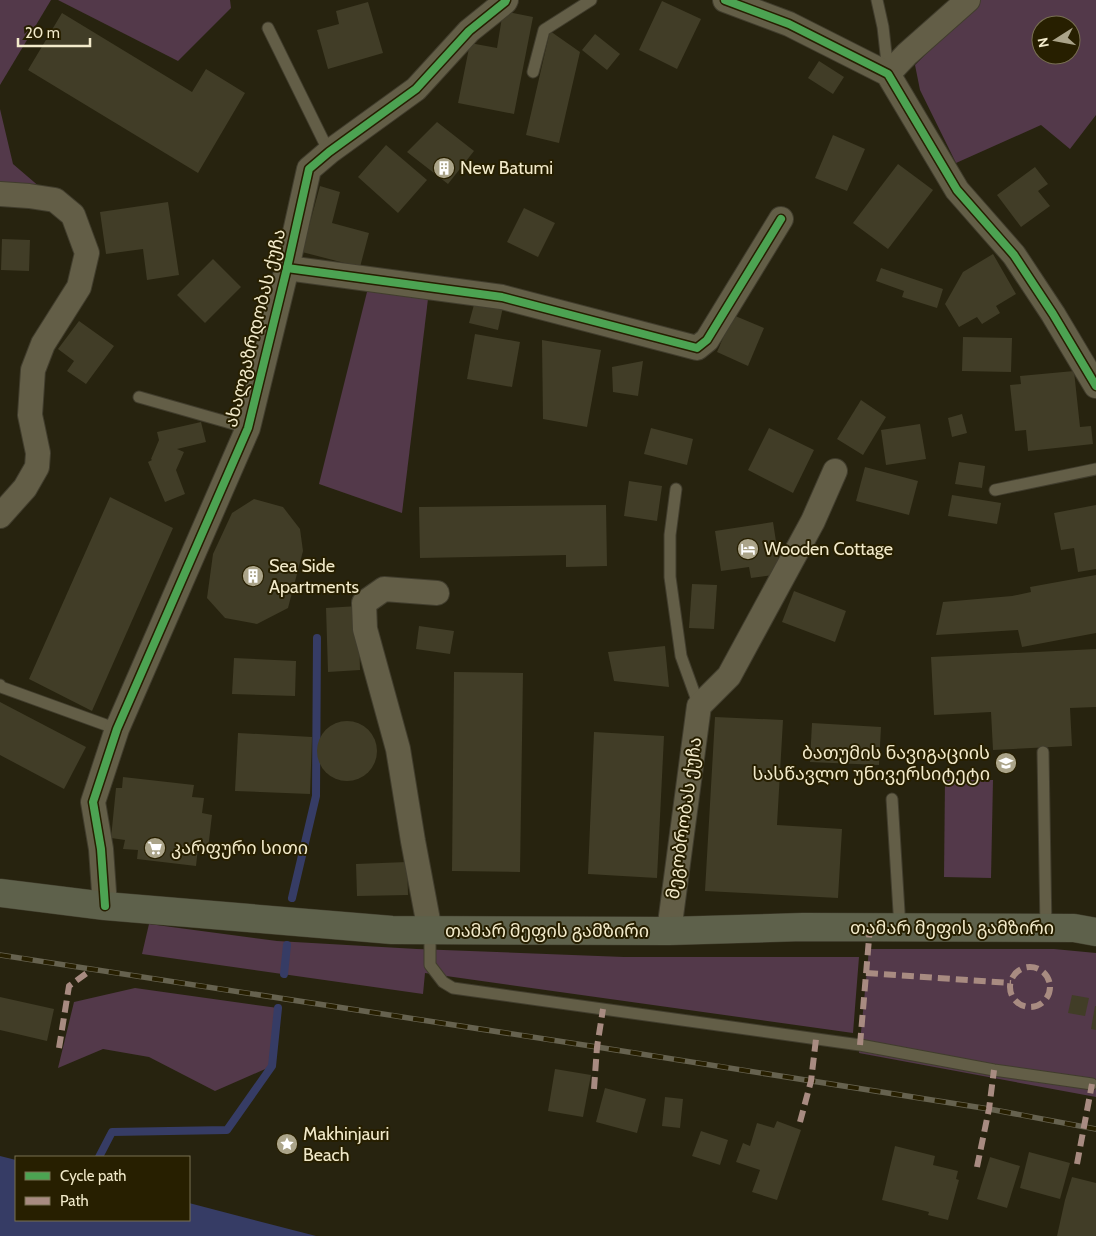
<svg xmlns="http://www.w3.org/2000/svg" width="1096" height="1236" viewBox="0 0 1096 1236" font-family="Cabin,'Noto Sans Georgian',sans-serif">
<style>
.green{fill:#53394a;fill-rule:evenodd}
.water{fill:#363c65}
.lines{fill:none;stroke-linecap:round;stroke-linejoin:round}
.stream{stroke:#363c65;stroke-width:8}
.building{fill:#413d27}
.lane-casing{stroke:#413d2d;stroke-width:13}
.street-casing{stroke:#413d2d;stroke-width:26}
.primary-casing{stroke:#413d2d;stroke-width:29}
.lane{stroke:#635e47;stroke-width:11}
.street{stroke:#635e47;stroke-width:24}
.primary{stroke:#5e614b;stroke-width:28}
.rail-casing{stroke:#66624f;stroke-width:5.5}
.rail{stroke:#271f00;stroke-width:4;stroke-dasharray:11;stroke-linecap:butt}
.quiet{stroke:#a88b81;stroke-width:6;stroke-dasharray:12 6;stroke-linecap:butt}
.cycleway-casing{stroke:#271f00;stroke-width:11}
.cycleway{stroke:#4ca352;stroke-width:8}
.labels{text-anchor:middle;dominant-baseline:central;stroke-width:4;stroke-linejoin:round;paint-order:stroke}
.poi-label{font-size:18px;fill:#f2eaca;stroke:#271f00;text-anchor:start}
.street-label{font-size:18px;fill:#f2eaca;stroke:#271f00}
</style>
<rect width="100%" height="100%" fill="#27230f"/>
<g class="green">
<path d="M0 0H51L0 85Z"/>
<path d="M58 0H230L231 8 178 61Z"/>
<path d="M980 0H1096V115L1070 149 1041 125 956 163 920 90 915 65ZM1041 25H1071V55H1041Z"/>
<path d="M0 109 13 164 55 200 0 194Z"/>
<path d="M368 288 428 299 402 513 319 484Z"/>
<path d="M945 780H993L991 878 944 877Z"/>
<path d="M149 924 277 941 417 949 624 957H859L853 1033 425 973 423 994 142 954Z"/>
<path d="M869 949H1054L1096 953V1097L859 1053Z"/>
<path d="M135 988 278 1008 272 1066 215 1091 149 1057 103 1049 58 1068 74 1002Z"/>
</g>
<path class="water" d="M0 1156 16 1160V1220H189V1203L316 1236H0Z"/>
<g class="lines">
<g class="stream">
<path d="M292 898 316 796 317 638"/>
<path d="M284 974 287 945"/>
<path d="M99 1157 112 1132 227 1130 272 1066 278 1008"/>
</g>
</g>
<g class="building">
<path d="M662 1 701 19 677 69 639 50Z"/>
<path d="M368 2 383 53 328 69 317 30 339 24 336 11Z"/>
<path d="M503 11 533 17 514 114 458 103 470 43 497 48Z"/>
<path d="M62 13 192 92 206 69 245 93 198 173 28 70Z"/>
<path d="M550 31 580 52 559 143 526 135Z"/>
<path d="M595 34 620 54 607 70 582 50Z"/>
<path d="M819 61 844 77 833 94 808 78Z"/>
<path d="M437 122 474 151 448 184 407 152Z"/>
<path d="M833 135 865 149 847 191 815 178Z"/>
<path d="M386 145 427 180 398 213 358 177Z"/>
<path d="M898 164 933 190 888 249 853 223Z"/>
<path d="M1035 167 1048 184 1038 191 1050 206 1021 227 997 195Z"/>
<path d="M320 186 340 192 332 223 369 233 360 267 302 252Z"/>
<path d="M168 202 179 275 147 280 143 249 106 254 100 212Z"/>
<path d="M524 208 555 223 538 257 507 242Z"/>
<path d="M2 239 30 240 29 271 1 270Z"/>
<path d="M993 254 1016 294 996 306 1000 313 982 324 977 317 959 327 945 304 963 272Z"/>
<path d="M213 259 241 287 205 323 177 295Z"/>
<path d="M881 268 943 289 937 308 902 297 904 291 876 281Z"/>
<path d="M475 301 503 307 498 330 469 323Z"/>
<path d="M733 315 764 328 748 366 717 352Z"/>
<path d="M79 321 114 346 86 384 67 371 74 361 58 349Z"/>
<path d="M475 334 520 342 512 387 467 379Z"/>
<path d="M963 337 1012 338 1011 372 962 371Z"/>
<path d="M542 340 601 350 587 427 543 419Z"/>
<path d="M643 361 638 396 613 392 612 367Z"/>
<path d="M1074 371 1080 427 1091 426 1093 444 1028 451 1026 430 1015 431 1010 385 1021 384 1020 376Z"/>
<path d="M861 400 886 417 863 455 837 439Z"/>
<path d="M962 414 967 433 952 437 948 418Z"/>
<path d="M201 422 206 442 177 449 184 452 176 470 185 494 165 502 148 462 152 460 151 459 159 440 157 432Z"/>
<path d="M920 424 926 459 886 465 881 430Z"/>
<path d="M651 428 693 439 687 465 644 454Z"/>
<path d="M769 428 814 450 793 493 748 470Z"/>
<path d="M959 462 985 466 982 488 955 484Z"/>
<path d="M865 467 918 481 909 515 856 501Z"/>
<path d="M629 481 662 486 657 521 624 516Z"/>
<path d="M952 495 1001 503 997 524 948 516Z"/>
<path d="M110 497 173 528 92 711 29 679Z"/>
<path d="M254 499 283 507 300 529 303 551 288 608 257 624 225 618 207 598 213 554 232 513Z"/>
<path d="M606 505 607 566 566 567V555L420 558 419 507Z"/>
<path d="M1096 505V569L1078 572 1074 548 1061 550 1054 513Z"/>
<path d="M773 522 781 574 751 578 749 567 721 571 715 531Z"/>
<path d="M1096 575V633L1022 647 1018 630 936 635 943 602 1012 596 1031 592 1030 587Z"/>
<path d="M692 584 717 585 714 629 689 628Z"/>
<path d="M794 591 846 611 835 642 782 622Z"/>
<path d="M358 606 360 670 328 672 326 608Z"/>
<path d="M419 626 454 631 450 654 416 649Z"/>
<path d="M665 646 669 687 614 681 608 652Z"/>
<path d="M1096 649V707L1070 708 1072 746 993 750 991 712 934 715 931 657Z"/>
<path d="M234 658 296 661 295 696 232 694Z"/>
<path d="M454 672 523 673 520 872 452 871Z"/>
<path d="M0 702 86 747 64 789 0 755Z"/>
<path d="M715 717 783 720 777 825 842 829 838 898 705 891Z"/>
<circle cx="347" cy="751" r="30"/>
<path d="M812 723 881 727 879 765 810 762Z"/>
<path d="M594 732 664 736 657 878 588 874Z"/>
<path d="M238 733 312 737 310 794 235 791Z"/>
<path d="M123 777 194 785 192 797 204 798 202 813 212 815 208 849 198 848 196 866 137 859 138 850 123 849 125 840 111 838 116 788H122Z"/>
<path d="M407 862 408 895 357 896 356 864Z"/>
<path d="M1072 995 1089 998 1085 1016 1068 1013Z"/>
<path d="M0 997 54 1009 47 1041 0 1030Z"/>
<path d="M1095 1006H1096V1030L1091 1029Z"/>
<path d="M555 1069 591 1075 583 1117 548 1111Z"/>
<path d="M605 1088 646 1099 637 1133 596 1122Z"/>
<path d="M665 1097 683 1099 680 1128 662 1126Z"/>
<path d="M777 1121 801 1130 777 1200 752 1192 760 1170 736 1162 743 1143 750 1146 757 1123 774 1128Z"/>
<path d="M701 1131 728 1140 720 1165 692 1156Z"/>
<path d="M895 1146 935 1156 933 1165 958 1171 956 1179 959 1180 948 1220 928 1215 929 1212 882 1200Z"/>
<path d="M1029 1152 1070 1163 1060 1199 1020 1188Z"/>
<path d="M990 1157 1020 1166 1007 1208 977 1199Z"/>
<path d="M1072 1177 1096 1183V1236H1057L1065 1200Z"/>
</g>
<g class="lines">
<g class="lane-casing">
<g id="lane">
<path d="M877 0 883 27 888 72"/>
<path d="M268 28 329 152"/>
<path d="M533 72 544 30 591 0"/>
<path d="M139 397 248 428"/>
<path d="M676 489 670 535V577L681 656 699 706"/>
<path d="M995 490 1096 469"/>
<path d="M0 685 1 687 117 729"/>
<path d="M1043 752 1046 929"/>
<path d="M892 799 900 928"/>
<path d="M430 931V965L443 982 453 988 860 1045 994 1070 1092 1084"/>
</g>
</g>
<g class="street-casing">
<g id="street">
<path d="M725 0 789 24 888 74 957 190 1014 255 1053 314 1096 386"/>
<path d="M888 74 907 54 968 0"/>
<path d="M0 194 29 196 55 200 73 215 87 253 79 287 43 344 33 370 30 415 38 453 37 467 25 488 0 516"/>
<path d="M287 268 502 297 697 348 707 340 781 219"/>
<path d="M105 906 101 849 93 802 117 729 248 428 287 268 309 169 329 152 416 89 469 31 505 2 506 0"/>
<path d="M430 931 413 841 398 749 365 629 364 603 384 589 437 593"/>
<path d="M669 931 699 706 729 676 813 521 835 471"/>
</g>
</g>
<g class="primary-casing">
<path id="primary" d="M0 893 105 906 392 930 669 931 803 927 1074 928 1096 932"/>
</g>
<use href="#lane" class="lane"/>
<use href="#street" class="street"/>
<use href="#primary" class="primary"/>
<g class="rail-casing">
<path id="rail" d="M0 955 597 1047 989 1109 1096 1129"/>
</g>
<use href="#rail" class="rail"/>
<g class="quiet">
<circle cx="1030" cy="987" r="20"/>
<path d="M866 973 1011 983"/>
<path d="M860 1045 870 927"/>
<path d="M59 1048 69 986 91 970"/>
<path d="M594 1089 597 1047 603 1009"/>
<path d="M800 1122 811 1081 816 1039"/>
<path d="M1077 1164 1092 1084"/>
<path d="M977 1167 989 1109 994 1070"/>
</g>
<g class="cycleway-casing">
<g id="cycleway">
<path d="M725 0 789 24 888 74 957 190 1014 255 1053 314 1096 386"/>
<path d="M287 268 502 297 697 348 707 340 781 219"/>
<path d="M105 906 101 849 93 802 117 729 248 428 287 268 309 169 329 152 416 89 469 31 505 2 506 0"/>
</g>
</g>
<use href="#cycleway" class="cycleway"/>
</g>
<defs>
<g id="building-disc" transform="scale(1.125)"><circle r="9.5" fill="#aba489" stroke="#271f00"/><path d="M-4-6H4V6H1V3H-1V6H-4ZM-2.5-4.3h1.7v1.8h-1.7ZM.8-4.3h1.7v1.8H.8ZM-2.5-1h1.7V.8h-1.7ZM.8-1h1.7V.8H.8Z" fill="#fff"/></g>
<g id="hotel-disc" transform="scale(1.125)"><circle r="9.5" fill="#aba489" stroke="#271f00"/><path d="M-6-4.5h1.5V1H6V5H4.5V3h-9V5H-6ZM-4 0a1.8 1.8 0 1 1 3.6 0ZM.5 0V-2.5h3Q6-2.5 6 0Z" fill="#fff"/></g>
<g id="university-disc" transform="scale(1.125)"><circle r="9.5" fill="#aba489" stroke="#271f00"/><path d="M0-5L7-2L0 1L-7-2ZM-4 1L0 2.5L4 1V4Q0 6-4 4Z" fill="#fff"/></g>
<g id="supermarket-disc" transform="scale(1.125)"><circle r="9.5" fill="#aba489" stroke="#271f00"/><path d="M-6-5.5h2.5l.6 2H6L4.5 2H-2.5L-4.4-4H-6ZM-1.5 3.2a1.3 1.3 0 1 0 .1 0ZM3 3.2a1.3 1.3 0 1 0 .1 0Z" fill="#fff"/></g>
<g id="sight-disc" transform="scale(1.125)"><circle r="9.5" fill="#aba489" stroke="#271f00"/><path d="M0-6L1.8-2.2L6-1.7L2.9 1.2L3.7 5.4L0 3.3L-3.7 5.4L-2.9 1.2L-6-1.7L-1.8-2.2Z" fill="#fff"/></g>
</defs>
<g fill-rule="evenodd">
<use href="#building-disc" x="444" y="168"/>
<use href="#hotel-disc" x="748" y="549"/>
<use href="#building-disc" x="253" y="576"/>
<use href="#university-disc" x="1006" y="763"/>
<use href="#supermarket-disc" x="155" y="848"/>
<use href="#sight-disc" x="287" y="1144"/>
</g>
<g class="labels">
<g class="poi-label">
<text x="460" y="168">New Batumi</text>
<text x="764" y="549">Wooden Cottage</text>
<text x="269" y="566">Sea Side<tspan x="269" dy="21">Apartments</tspan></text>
<text x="990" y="753" text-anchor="end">ბათუმის ნავიგაციის<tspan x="990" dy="21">სასწავლო უნივერსიტეტი</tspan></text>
<text x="171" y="848">კარფური სითი</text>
<text x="303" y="1134">Makhinjauri<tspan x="303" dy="21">Beach</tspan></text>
</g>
<g class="street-label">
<text transform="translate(255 328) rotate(-76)">ახალგაზრდობას ქუჩა</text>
<text transform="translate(684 818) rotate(-82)">მეგობრობას ქუჩა</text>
<text x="952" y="928">თამარ მეფის გამზირი</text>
<text x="547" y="931">თამარ მეფის გამზირი</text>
</g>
</g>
<rect x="15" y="1156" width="175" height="65" fill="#271f00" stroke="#787051"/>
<rect x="25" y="1172" width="25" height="8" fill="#4ca352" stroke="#787051"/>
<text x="60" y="1181" font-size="15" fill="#f2eaca">Cycle path</text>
<rect x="25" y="1197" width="25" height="8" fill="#a88b81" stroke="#787051"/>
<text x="60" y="1206" font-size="15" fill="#f2eaca">Path</text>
<g transform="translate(1056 40) rotate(259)"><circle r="24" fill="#271f00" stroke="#787051"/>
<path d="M0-4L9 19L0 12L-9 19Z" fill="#aba489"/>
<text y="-8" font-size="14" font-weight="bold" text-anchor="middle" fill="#f2eaca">N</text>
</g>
<path d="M18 38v8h72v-8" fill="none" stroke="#f2eaca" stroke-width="2.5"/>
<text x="25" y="38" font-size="15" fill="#f2eaca" stroke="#271f00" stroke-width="4" paint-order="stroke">20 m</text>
</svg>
